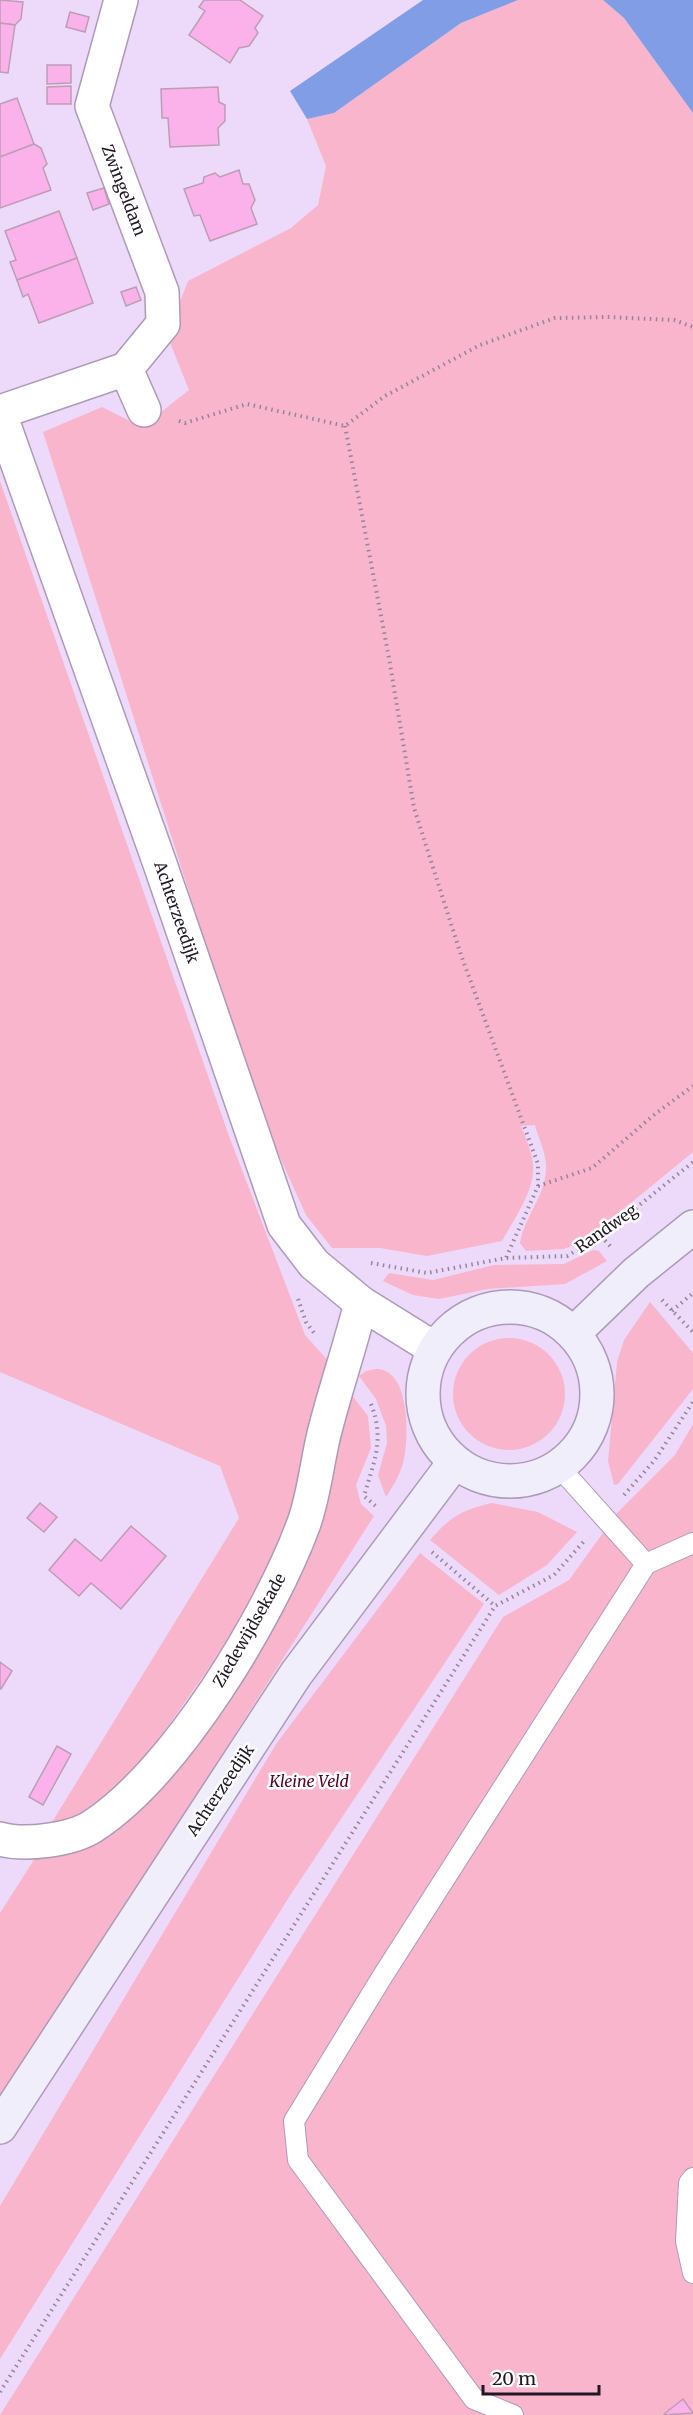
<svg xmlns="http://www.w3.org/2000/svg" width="693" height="2415" viewBox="0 0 693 2415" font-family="Merriweather,serif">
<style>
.green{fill:#f9b5cb}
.water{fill:#809de6}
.building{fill:#fbb1ea;stroke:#bd9db5;stroke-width:1.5}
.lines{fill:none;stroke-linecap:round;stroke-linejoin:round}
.service-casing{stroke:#ad9ab9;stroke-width:22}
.minor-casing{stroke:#ad9ab9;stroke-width:36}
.tertiary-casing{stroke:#ad9ab9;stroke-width:36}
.secondary-casing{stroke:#ad9ab9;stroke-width:36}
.path{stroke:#93859c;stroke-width:4;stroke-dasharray:1.5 4.5;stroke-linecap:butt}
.service{stroke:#fff;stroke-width:20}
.minor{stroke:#fff;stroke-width:33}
.tertiary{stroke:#fff;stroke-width:33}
.secondary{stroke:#efeefa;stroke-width:33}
.labels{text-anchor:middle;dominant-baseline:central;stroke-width:5;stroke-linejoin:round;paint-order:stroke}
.street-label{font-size:16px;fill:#201824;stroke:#fff}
.park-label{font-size:16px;font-style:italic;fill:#53032b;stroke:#fff}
</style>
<rect width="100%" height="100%" fill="#eddafa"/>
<g class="green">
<path d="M518 0H603L624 18 693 113V1152L587 1239 564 1249 526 1251 520 1243C524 1217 547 1194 546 1166 546 1153 538 1137 535 1125L521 1126C525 1136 530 1147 532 1158 539 1185 515 1217 502 1241L427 1256 380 1248H332L306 1215 278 1153 217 980 43 432 102 407 142 427 189 390 167 335 188 281 291 228 318 205 326 166 307 119 334 113 461 23Z"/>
<path d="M0 481 229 1136 305 1335 332 1365 291 1521 249 1611 140 1766 100 1806 67 1823 49 1827 239 1518 220 1466 0 1372Z"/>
<path d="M593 1250 599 1251 607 1261 565 1284 488 1289 439 1299 413 1295 383 1281 389 1273 433 1280 494 1265 564 1264Z"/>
<path d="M650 1302 693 1353V1389L618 1484 614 1485 608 1461 617 1362 624 1340Z"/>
<circle cx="509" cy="1394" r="56"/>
<path d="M376 1369C410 1368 409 1437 404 1459 401 1473 394 1485 386 1497L378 1475 387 1443 386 1426 376 1399 359 1376 366 1371Z"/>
<path d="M348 1390 368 1416 371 1448 356 1485 361 1504 374 1516 0 2103V1913L37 1855 85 1845 278 1604Z"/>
<path d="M693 1424V2415H0L503 1617 569 1580 618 1512 675 1455Z"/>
<path d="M492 1503 538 1512 577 1532 547 1565 499 1595 430 1540C451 1516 462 1510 492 1503Z"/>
<path d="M420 1553 484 1604 291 1894 0 2359V2206L276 1744Z"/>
</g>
<g class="water">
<path d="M423 0H518L461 23 334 113 307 119 290 91Z"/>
<path d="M603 0H693V113L624 18Z"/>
</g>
<g class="building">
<path d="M0 0 23 2 21 19 15 25 0 23Z"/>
<path d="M204 0H240L263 16 255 28 258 33 249 46 239 48 230 63 189 35 205 11 199 7Z"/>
<path d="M70 12 89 17 85 32 66 27Z"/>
<path d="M0 23 15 25 8 73 0 72Z"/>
<path d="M47 65H71V83L47 84Z"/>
<path d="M71 86V104H47V87Z"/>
<path d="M218 87 219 102 225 105V121L218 128 219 145 170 147 168 118H162L161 89Z"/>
<path d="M17 98 34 144 0 157V104Z"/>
<path d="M34 144 41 148 47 164 43 168 51 190 0 208V157Z"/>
<path d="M239 170 243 184H249L255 200 251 208 257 224 210 241 200 215 194 216 184 189 203 183 204 177 215 173 220 177Z"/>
<path d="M104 188 109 204 93 210 87 193Z"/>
<path d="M59 211 77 258 17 280 10 262 16 260 5 231Z"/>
<path d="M77 258 93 303 39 323 28 294 23 297 17 280Z"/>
<path d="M136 287 141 300 126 306 121 292Z"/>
<path d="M40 1503 57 1517 44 1532 27 1518Z"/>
<path d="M131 1526 166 1556 121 1609 91 1583 79 1596 49 1570 75 1539 101 1561Z"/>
<path d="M0 1662 12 1671 1 1689 0 1688Z"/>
<path d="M57 1746 71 1754 43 1805 29 1797Z"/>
<path d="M683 2399 693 2413 664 2415V2414Z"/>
</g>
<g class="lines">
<g class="service-casing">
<g id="service">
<path d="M560 1468 646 1564"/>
<path d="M693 2178 689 2183 686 2241 693 2273"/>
<path d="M513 2415 474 2399 298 2160 294 2121 382 1977 646 1564 693 1543"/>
</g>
</g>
<g class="minor-casing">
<g id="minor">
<path d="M121 0 92 106 162 292 163 324 126 369"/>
<path d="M0 412 126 369 144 410"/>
<path d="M0 1839C24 1846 72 1840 93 1826 176 1772 270 1616 304 1523 314 1495 317 1463 324 1434 335 1390 350 1347 361 1303"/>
</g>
</g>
<g class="tertiary-casing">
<path id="tertiary" d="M0 414 160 864 284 1225 314 1264 361 1303 435 1349"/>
</g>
<g class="secondary-casing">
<g id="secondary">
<circle cx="510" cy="1394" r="87"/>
<path d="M574 1333 636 1273 693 1227"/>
<path d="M0 2127 296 1674 454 1463"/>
</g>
</g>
<g class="path">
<path d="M179 421 185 423 247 404 345 426 385 396 480 345 555 318 607 317 674 320 693 327"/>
<path d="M345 426 389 658 414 808 461 955 538 1164V1186L506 1258"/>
<path d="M538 1186 592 1168 655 1114 693 1086"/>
<path d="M601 1236 611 1247"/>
<path d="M371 1263 427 1273 506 1258 567 1256 601 1236 693 1162"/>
<path d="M298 1299 306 1322 314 1333"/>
<path d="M662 1300 693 1332"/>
<path d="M672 1311 693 1293"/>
<path d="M371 1404C385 1440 374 1461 364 1496L377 1507"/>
<path d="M624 1495 654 1461 693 1402"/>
<path d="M432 1552 495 1606"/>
<path d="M0 2392 495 1606 554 1575 586 1539"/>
</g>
<use href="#service" class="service"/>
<use href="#minor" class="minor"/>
<use href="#tertiary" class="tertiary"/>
<use href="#secondary" class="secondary"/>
</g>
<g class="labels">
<g class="street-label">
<text transform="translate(124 190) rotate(69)">Zwingeldam</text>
<text transform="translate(177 912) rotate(71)">Achterzeedijk</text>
<text transform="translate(606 1228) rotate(-35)">Randweg</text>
<text transform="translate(249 1630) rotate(-60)">Ziedewijdsekade</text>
<text transform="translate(220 1790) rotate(-56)">Achterzeedijk</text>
</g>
<g class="park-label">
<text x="309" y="1781">Kleine Veld</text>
</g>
</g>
<path d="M483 2385v9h116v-9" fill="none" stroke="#201824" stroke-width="3"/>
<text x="492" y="2385" font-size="18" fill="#201824" stroke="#ffffff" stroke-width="4.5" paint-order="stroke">20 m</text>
</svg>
